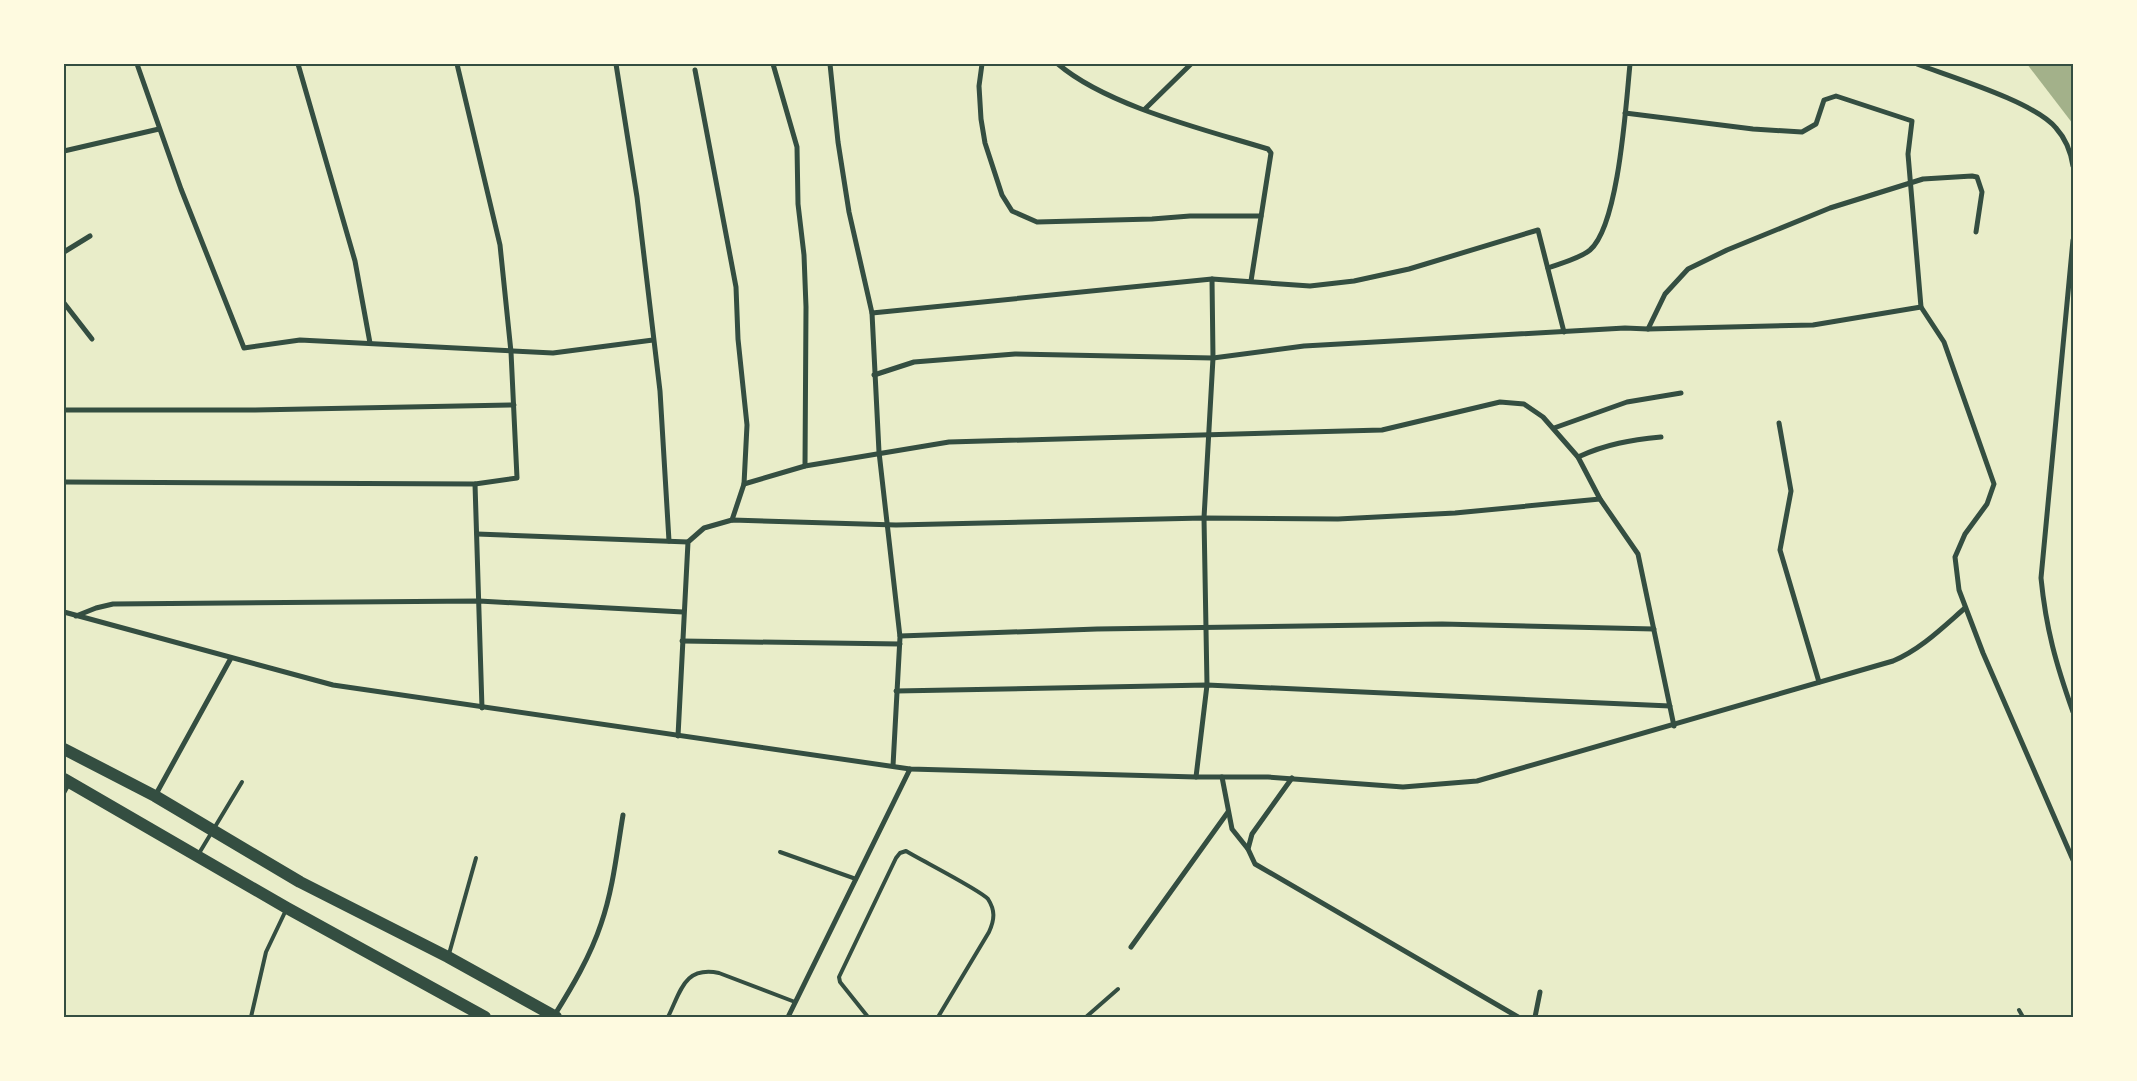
<svg xmlns="http://www.w3.org/2000/svg" width="2137" height="1081" viewBox="0 0 2137 1081" font-family="'Alegreya Sans',sans-serif">
<style>
.water{fill:#a3b18a}
.lines{fill:none;stroke-linecap:round;stroke-linejoin:round}
.service{stroke:#344e41;stroke-width:4}
.minor{stroke:#344e41;stroke-width:5}
.primary{stroke:#344e41;stroke-width:12}
.neatline{fill:none;stroke:#344e41;stroke-width:2}
</style>
<rect width="100%" height="100%" fill="#e9edc9"/>
<path class="water" d="M2027 64H2073V124Z"/>
<g class="lines">
<g class="service">
<path d="M64 793 69 784"/>
<path d="M780 852 856 879"/>
<path d="M198 855 242 782"/>
<path d="M449 954 476 858"/>
<path d="M2019 1010 2023 1017"/>
<path d="M251 1017 266 952 286 910"/>
<path d="M668 1017C681 991 684 966 719 973L795 1002"/>
<path d="M868 1017 840 982 839 977 896 858 900 853 906 851C919 859 982 891 988 899 995 910 995 919 989 932L938 1017"/>
<path d="M1086 1017 1118 989"/>
</g>
<g class="minor">
<path d="M137 64 181 189 244 348 300 340 553 353 653 340"/>
<path d="M298 64 355 261 370 343"/>
<path d="M616 64 637 197 660 391 669 541"/>
<path d="M773 64 797 147 798 204 804 255 806 307 805 466"/>
<path d="M830 64 838 142 849 212 872 313 879 452 900 637 893 766"/>
<path d="M982 64 979 86 981 119 985 143 1002 195 1012 211 1037 222 1152 219 1190 216H1261"/>
<path d="M1058 64C1107 106 1206 130 1268 149L1271 153 1251 281"/>
<path d="M1917 64C1951 77 2035 102 2056 128 2065 138 2071 153 2073 166"/>
<path d="M695 70 736 287 738 339 747 425 744 484 732 520"/>
<path d="M1145 109 1191 64"/>
<path d="M1625 113 1753 129 1802 132 1816 124 1824 100 1836 96 1912 121 1908 154 1921 307 1944 342 1994 484 1987 504 1965 534 1955 557 1959 590 1983 653 2073 860"/>
<path d="M64 151 159 129"/>
<path d="M2073 240 2041 578C2046 629 2056 664 2073 712"/>
<path d="M64 252 90 236"/>
<path d="M1548 268C1561 263 1579 259 1590 250 1619 225 1626 103 1630 64"/>
<path d="M64 303 92 339"/>
<path d="M872 313 1212 279 1310 286 1354 281 1409 269 1538 230 1564 332"/>
<path d="M1648 329 1665 294 1688 269 1727 250 1830 208 1923 179 1972 176 1977 177 1982 192 1976 232"/>
<path d="M874 375 914 362 1015 354 1213 358 1304 346 1625 328 1648 329 1813 325 1921 307"/>
<path d="M64 410H255L514 405"/>
<path d="M1779 423 1791 491 1780 550 1819 682"/>
<path d="M1554 428 1627 402 1681 393"/>
<path d="M1578 457C1606 444 1631 440 1661 437"/>
<path d="M64 482 475 484 517 478 511 352 500 245 457 64"/>
<path d="M475 484 482 708"/>
<path d="M744 484 805 466 949 442 1382 430 1500 402 1524 404 1543 417 1578 457 1600 499 1638 554 1674 726"/>
<path d="M477 534 688 542"/>
<path d="M64 612 333 685 910 769 1196 777H1268L1403 787 1477 781 1893 661C1921 649 1942 628 1965 608"/>
<path d="M76 616 96 608 113 604 479 601 683 612"/>
<path d="M900 636 1097 629 1442 624 1654 629"/>
<path d="M682 641 900 644"/>
<path d="M896 691 1207 685 1670 706"/>
<path d="M678 736 688 542 704 528 732 520 896 525 1204 518 1338 519 1455 513 1600 499"/>
<path d="M1196 777 1207 685 1204 518 1213 358 1212 279"/>
<path d="M1222 777 1232 829 1248 849"/>
<path d="M1292 778 1252 834 1248 849 1255 864 1518 1017"/>
<path d="M155 796 231 658"/>
<path d="M1131 947 1228 812"/>
<path d="M554 1016C572 987 590 957 601 924 613 890 617 851 623 815"/>
<path d="M788 1017 910 769"/>
<path d="M1535 1017 1540 992"/>
</g>
<g class="primary">
<path d="M64 749 155 796 300 882 448 957 556 1017"/>
<path d="M64 779 287 908 485 1017"/>
</g>
</g>
<rect width="2137" height="1081" fill="none" stroke="#fefae0" stroke-width="130"/>
<rect x="65" y="65" width="2007" height="951" class="neatline"/>
</svg>
